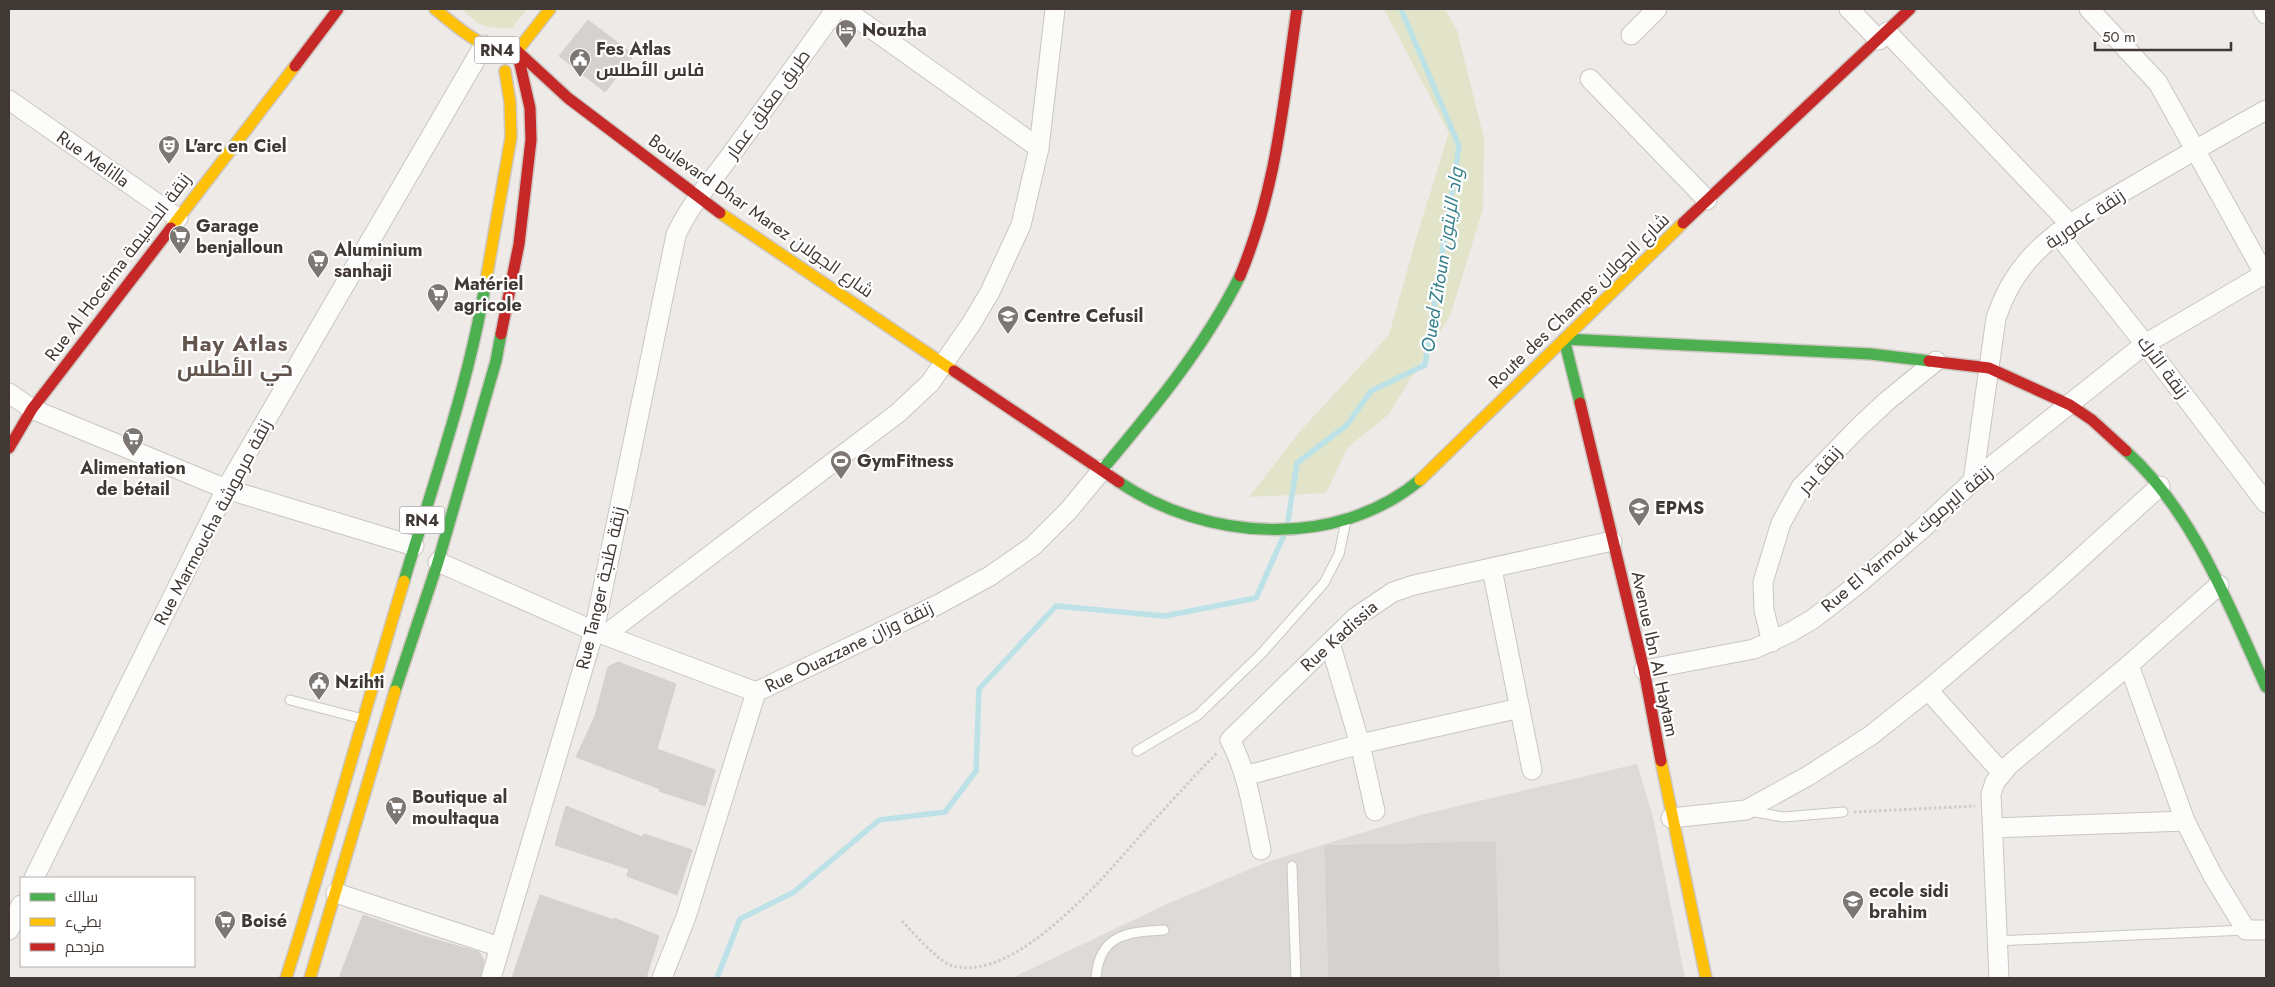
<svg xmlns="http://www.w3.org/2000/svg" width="2275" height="987" viewBox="0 0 2275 987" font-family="Jost,Cairo,sans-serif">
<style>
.industrial{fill:#dedad7}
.green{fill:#e1e4c9}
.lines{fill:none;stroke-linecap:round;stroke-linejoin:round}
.stream{stroke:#bce2e7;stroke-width:5.5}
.building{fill:#d5d1ce;stroke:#d5d0cd}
.lane-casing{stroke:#c9c6c3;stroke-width:11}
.street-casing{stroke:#c9c6c3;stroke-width:21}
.fast-casing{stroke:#cdc6c1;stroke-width:14}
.slow-casing{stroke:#cdc6c1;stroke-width:14}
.jam-casing{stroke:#cdc6c1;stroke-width:14}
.path{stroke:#cecbca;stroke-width:3;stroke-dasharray:2.5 2.5;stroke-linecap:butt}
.lane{stroke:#fcfcfb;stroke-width:9}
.street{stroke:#fcfcfb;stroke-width:19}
.fast{stroke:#4caf50;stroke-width:11}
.slow{stroke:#ffc107;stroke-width:11}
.jam{stroke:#c62828;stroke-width:11}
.labels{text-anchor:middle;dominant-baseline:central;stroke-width:4.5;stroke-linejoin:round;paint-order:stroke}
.shield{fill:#fff;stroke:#7a7472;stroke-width:1}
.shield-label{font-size:16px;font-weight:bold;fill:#413935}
.poi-label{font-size:18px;font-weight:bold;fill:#413935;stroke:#fff;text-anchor:start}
.street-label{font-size:18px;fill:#413935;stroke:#fff}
.water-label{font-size:19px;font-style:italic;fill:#357f8b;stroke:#fff}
.district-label{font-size:22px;font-weight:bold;letter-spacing:1px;fill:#63544d;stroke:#fff}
</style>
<rect width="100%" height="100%" fill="#edeae7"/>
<path class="industrial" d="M1637 764 1653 817 1685 978H1012L1167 904 1267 862 1420 815Z"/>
<g class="green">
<path d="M462 9H527L512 28C483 28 482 28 462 9Z"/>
<path d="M1384 9H1445L1457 30 1484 138 1483 209 1450 316 1388 415 1348 447 1326 493 1249 497 1302 429 1389 335 1418 232 1449 133Z"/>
</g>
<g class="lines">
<g class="stream">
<path d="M1288 521 1297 463 1347 425 1371 391 1425 365 1459 146 1401 9"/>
<path d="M717 978 740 919 794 892 879 820 945 812 976 771 979 689 1056 606 1165 616 1256 598 1284 535"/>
</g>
</g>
<g class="building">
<path d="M588 20 634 55 605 92 559 56Z"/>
<path d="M618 662 676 684 657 749 715 770 705 806 659 791 660 789 576 757 595 716 608 667Z"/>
<path d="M566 806 642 837 644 834 692 850 677 895 627 876 629 869 555 845Z"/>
<path d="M1495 842 1499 978H1329L1325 846Z"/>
<path d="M540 895 614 920V918L659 936 646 978H512Z"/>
<path d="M363 915 423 936 479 952 484 960 480 978H339Z"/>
</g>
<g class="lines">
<g class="lane-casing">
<g id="lane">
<path d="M290 700 359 718"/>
<path d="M1137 751 1198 715 1261 654 1324 583 1339 554 1346 521"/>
<path d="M1749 811 1784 817 1843 812"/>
<path d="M1292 866 1296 978"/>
<path d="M1997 941 2246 930"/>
<path d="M1096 978C1099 935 1126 932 1164 930"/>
</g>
</g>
<g class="street-casing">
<g id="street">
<path d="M844 9 1039 148"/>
<path d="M1849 9 1879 40"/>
<path d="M2089 9 2158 83 2266 277"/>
<path d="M2263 9 2266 14"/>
<path d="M1887 32 2070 224"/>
<path d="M1631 35 1657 9"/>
<path d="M1590 79 1707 200"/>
<path d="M9 100 178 218"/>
<path d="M2057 233 2145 344 2266 503"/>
<path d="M9 393 32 409 226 489 414 546"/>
<path d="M1973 481 1996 318C2004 294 2014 275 2032 256 2057 229 2090 212 2121 193 2169 165 2217 137 2266 110"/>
<path d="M438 562 594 631 756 692"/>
<path d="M1492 569 1532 770"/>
<path d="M605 635 898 413 930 383 971 324 990 292 1021 225 1039 148 1055 9"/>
<path d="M1772 642 1764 610 1763 582 1781 523 1801 487 1858 428 1887 401 1936 361"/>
<path d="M1330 643 1360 744 1375 811"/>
<path d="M2129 665 2185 821 2213 876 2246 930H2266"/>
<path d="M1644 670 1754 649 1789 633 1813 619 1858 584 1923 528 1973 481 2145 344 2266 273"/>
<path d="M1928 690 2002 773"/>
<path d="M1245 776 1360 744 1520 708"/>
<path d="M1671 818 1746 810 1808 776 1870 736 1928 690 2050 586 2160 486"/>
<path d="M1993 828 2185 821"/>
<path d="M1261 850C1253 813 1248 773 1230 740L1356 617 1393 592 1414 585 1612 541"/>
<path d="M34 878 226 489 484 45"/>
<path d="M336 893 500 947"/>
<path d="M9 930 21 905"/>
<path d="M491 978 594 631 676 235C690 204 711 182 730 156 766 107 801 58 836 9"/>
<path d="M662 978 686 917 756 692 939 604 990 576 1033 546 1069 510 1102 470"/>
<path d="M1999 978 1991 794 1995 782 2009 765 2129 665 2219 585"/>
</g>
</g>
<g class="fast-casing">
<g id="fast">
<path d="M1580 403 1564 339 1871 354 1929 361"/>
<path d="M2126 451C2194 513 2228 604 2266 687"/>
<path d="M1102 470C1153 409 1204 348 1240 276"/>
<path d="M1119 482C1206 541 1336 550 1420 480"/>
<path d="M404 581C433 484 468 386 485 286"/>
<path d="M395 691 438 562 496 361 501 334"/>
</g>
</g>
<g class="slow-casing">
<g id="slow">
<path d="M435 9C460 29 483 52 517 51L550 9"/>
<path d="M720 213 954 371"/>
<path d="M171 228 295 66"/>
<path d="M485 286 511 137 510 102 505 71"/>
<path d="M1420 480 1683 223"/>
<path d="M1661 761 1706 978"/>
<path d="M286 978C328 846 364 713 404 581"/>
<path d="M310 978 395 691"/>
</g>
</g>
<g class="jam-casing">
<g id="jam">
<path d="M517 51 568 98 720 213"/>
<path d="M295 66 338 9"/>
<path d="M1683 223 1910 9"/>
<path d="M1240 276C1277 187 1283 104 1297 9"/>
<path d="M501 334 519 244 531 140 530 108 517 51"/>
<path d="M1929 361 1989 368 2070 405 2092 420 2126 451"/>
<path d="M954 371 1119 482"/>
<path d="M1580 403 1644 670 1661 761"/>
<path d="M9 448 32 409 171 228"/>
</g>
</g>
<g class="path">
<path d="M1854 812 1975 806"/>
<path d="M902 921C914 933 938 962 953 966 1018 983 1108 872 1147 828 1170 803 1193 777 1217 753"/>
</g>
<use href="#lane" class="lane"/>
<use href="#street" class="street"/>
<use href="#fast" class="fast"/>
<use href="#slow" class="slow"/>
<use href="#jam" class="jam"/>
</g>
<defs>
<g id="hotel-pin" transform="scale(1.125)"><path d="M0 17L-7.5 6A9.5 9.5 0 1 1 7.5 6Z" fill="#7d7773" stroke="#fff"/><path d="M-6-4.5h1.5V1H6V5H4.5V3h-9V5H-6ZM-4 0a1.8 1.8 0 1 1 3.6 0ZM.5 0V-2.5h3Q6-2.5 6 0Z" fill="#fff"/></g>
<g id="civic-pin" transform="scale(1.125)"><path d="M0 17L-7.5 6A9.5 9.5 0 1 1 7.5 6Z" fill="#7d7773" stroke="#fff"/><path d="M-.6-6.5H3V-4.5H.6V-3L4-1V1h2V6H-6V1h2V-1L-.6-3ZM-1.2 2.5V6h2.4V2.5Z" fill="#fff"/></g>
<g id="theatre-pin" transform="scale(1.125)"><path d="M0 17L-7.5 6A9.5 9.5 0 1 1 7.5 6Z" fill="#7d7773" stroke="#fff"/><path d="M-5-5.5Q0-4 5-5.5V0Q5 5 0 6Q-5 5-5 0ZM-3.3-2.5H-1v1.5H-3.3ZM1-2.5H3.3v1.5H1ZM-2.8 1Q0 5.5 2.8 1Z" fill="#fff"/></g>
<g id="supermarket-pin" transform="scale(1.125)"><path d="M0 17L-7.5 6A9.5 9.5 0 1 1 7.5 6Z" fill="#7d7773" stroke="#fff"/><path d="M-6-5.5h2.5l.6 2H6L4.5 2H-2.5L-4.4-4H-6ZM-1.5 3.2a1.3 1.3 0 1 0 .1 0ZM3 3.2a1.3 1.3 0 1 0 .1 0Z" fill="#fff"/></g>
<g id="school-pin" transform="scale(1.125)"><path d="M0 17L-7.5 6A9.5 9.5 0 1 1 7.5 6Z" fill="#7d7773" stroke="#fff"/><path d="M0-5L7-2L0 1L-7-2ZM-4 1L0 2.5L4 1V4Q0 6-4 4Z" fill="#fff"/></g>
<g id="stadium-pin" transform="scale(1.125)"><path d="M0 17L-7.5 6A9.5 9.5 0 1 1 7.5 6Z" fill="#7d7773" stroke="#fff"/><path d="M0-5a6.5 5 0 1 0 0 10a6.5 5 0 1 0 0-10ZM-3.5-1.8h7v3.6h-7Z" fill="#fff"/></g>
</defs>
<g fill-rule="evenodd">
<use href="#hotel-pin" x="846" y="30"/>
<use href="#civic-pin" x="580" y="59"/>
<use href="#theatre-pin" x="169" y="146"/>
<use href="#supermarket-pin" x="180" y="236"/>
<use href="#supermarket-pin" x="318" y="260"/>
<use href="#supermarket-pin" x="438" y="294"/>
<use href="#school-pin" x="1008" y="316"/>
<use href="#supermarket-pin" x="133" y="438"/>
<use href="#stadium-pin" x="841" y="461"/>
<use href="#school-pin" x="1639" y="508"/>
<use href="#civic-pin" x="319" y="682"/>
<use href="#supermarket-pin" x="396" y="807"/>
<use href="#school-pin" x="1853" y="901"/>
<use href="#supermarket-pin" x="225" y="921"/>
</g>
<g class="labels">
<g class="shield">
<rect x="474.5" y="36.5" width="45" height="27" rx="4"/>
<rect x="399.5" y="506.5" width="45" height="27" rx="4"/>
</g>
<g class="shield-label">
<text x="497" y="50">RN4</text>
<text x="422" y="520">RN4</text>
</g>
<g class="poi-label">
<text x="862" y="30">Nouzha</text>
<text x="596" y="49">Fes Atlas<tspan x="596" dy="21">فاس الأطلس</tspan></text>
<text x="185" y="146">L'arc en Ciel</text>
<text x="196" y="226">Garage<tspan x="196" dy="21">benjalloun</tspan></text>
<text x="334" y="250">Aluminium<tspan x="334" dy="21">sanhaji</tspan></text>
<text x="454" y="284">Matériel<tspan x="454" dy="21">agricole</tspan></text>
<text x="1024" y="316">Centre Cefusil</text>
<text x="857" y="461">GymFitness</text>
<text x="133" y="468" text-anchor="middle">Alimentation<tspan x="133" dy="21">de bétail</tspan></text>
<text x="1655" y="508">EPMS</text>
<text x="335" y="682">Nzihti</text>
<text x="412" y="797">Boutique al<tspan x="412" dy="21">moultaqua</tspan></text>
<text x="1869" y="891">ecole sidi<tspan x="1869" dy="21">brahim</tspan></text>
<text x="241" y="921">Boisé</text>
</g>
<g class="street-label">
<text transform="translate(768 104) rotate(-54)">طريق مغلق عمار</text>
<text transform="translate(93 159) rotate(35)">Rue Melilla</text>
<text transform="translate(761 216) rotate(35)">Boulevard Dhar Marez شارع الجولان</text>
<text transform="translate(2085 219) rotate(-34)">زنقة عمورية</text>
<text transform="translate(118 267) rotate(-53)">Rue Al Hoceima زنقة الحسيمة</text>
<text transform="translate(1579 301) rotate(-44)">Route des Champs شارع الجولان</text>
<text transform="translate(2163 367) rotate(53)">زنقة الأرك</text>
<text transform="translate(1820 470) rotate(-49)">زنقة بدر</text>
<text transform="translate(213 522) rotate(-62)">Rue Marmoucha زنقة مرموشة</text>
<text transform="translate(1907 539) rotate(-40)">Rue El Yarmouk زنقة اليرموك</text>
<text transform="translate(601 588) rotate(-77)">Rue Tanger زنقة طنجة</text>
<text transform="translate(1339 636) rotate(-42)">Rue Kadissia</text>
<text transform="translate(849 647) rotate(-26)">Rue Ouazzane زنقة وزان</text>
<text transform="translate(1655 654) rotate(78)">Avenue Ibn Al Haytam</text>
</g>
<g class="water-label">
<text transform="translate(1442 260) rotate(-81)">Oued Zitoun واد الزيتون</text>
</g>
<g class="district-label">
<text x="235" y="343">Hay Atlas<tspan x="235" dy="25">حي الأطلس</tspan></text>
</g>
</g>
<rect width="2275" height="987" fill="none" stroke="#413935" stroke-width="20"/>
<rect x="20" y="877" width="175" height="90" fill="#ffffff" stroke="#b3b0ae"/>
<rect x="30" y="893" width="25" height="8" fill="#4caf50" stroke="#b3b0ae"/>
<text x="65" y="902" font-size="15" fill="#413935">سالك</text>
<rect x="30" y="918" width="25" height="8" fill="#ffc107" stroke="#b3b0ae"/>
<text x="65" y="927" font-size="15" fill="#413935">بطيء</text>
<rect x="30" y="943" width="25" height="8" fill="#c62828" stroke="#b3b0ae"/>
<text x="65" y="952" font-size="15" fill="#413935">مزدحم</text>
<path d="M2095 42v8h136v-8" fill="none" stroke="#413935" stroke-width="2.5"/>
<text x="2102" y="42" font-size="15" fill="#413935" stroke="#ffffff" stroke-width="4" paint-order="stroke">50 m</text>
</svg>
